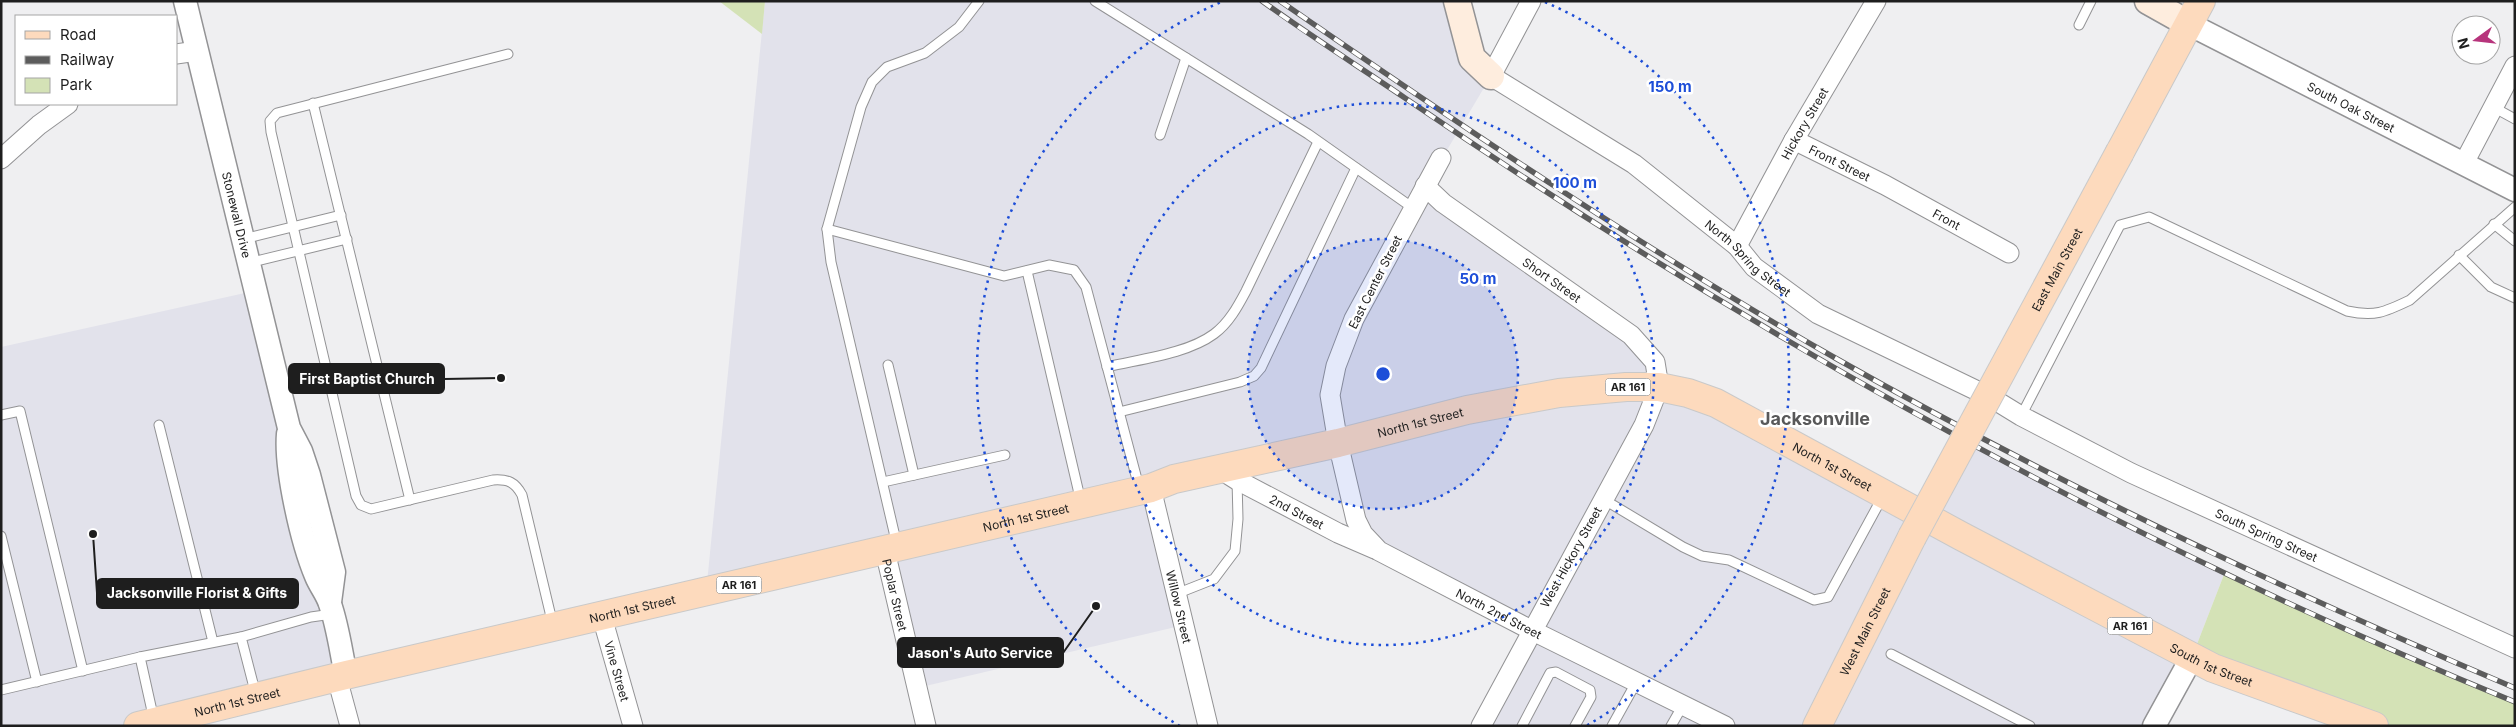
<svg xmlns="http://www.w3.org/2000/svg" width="2516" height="727" viewBox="0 0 2516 727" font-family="Inter,sans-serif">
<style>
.built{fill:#e2e2eb}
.green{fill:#d4e2b6}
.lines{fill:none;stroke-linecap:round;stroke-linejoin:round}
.service-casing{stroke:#939395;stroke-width:11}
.minor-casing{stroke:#939395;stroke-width:21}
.tertiary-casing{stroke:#939395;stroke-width:25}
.secondary-casing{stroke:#939395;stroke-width:29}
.primary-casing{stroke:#c9c9c9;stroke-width:30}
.service{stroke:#fff;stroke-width:9}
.minor{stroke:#fff;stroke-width:19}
.tertiary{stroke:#fff;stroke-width:22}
.secondary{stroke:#feedde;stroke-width:26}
.primary{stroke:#fddabd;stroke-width:28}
.rail-casing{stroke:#5c5c5c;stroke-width:5.5}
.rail{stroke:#fff;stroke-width:4;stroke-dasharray:11;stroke-linecap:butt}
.primary-bridge-casing{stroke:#c9c9c9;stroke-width:30;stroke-linecap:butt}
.primary-bridge{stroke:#fddabd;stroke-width:28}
.ring{fill:none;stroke:#1d4ed8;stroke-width:2.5;stroke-dasharray:2.5 5}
.labels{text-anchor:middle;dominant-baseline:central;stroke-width:5;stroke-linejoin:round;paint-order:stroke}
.shield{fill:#fff;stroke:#626262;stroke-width:1}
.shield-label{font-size:11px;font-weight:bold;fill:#1e1e1e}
.street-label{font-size:12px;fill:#1e1e1e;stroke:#fff}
.district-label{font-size:18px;font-weight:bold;fill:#585859;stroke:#fff}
.centre{fill:#1d4ed8;stroke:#fff;stroke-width:2.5}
.ring-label{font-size:15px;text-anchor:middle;font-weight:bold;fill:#1d4ed8;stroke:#fff;stroke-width:5;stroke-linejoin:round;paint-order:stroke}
.leader{fill:none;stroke:#1e1e1e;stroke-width:2}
.callout-dot{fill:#1e1e1e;stroke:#fff;stroke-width:2}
.callout{fill:#1e1e1e;stroke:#1e1e1e;stroke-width:2}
.callout-label{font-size:14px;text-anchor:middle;font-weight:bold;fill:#fff}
</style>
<rect width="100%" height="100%" fill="#efeff1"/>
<g class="built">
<path d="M765 1H1262L1386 85 1267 1H1457L1491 76 1425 187 1631 335 1659 386 1921 518 1963 441 2225 572 2192 657 2154 726H1480L1531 630 1363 534 1339 443 1151 488 1184 625 917 688 885 551 706 593Z"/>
<path d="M254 291 346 675 138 726H1V347Z"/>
</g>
<g class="green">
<path d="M719 1H765L762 34Z"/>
<path d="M2225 572 2355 633 2515 702V726H2374L2192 657Z"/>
</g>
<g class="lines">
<g class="service-casing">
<g id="service">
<path d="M1095 1 1308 134 1413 208"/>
<path d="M2079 25 2091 1"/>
<path d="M508 54 277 113 270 121 271 132 356 496 361 505 371 509 493 480C508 479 515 482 522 495L553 625"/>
<path d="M313 103 410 500"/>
<path d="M2493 107 2515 119"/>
<path d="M1160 135 1186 58"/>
<path d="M2494 224 2515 241"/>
<path d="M827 229 1004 276 1049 265 1074 270 1086 287 1139 487"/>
<path d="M243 239 341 215"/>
<path d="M2459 255 2491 287 2515 298"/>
<path d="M248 263 347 239"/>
<path d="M1027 271 1081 502"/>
<path d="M888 365 914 475"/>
<path d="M1107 367C1140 359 1187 354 1214 334 1229 323 1238 306 1246 291L1318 142"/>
<path d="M1119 412 1240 382 1254 376 1261 368 1356 168"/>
<path d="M1 415 20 411 83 671"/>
<path d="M2021 416 2120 225 2149 217 2347 311C2375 317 2385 312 2410 300L2515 207"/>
<path d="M159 425 213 642"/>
<path d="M883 482 1005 455"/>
<path d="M1603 499 1683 547 1702 556 1729 560 1814 600 1828 597 1883 496"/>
<path d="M1 536 37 682"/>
<path d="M897 545 831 262 827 229 861 107 872 82 887 67 925 53 959 27 979 1"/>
<path d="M1176 594 1214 579 1235 551 1238 519 1237 480"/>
<path d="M1891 654 2030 726"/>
<path d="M1 690 140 657"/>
<path d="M256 695 241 637 311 617 332 614"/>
<path d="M154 720 140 657 241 637"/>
<path d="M1522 726 1550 673 1556 672 1590 690 1591 697 1575 726"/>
<path d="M1612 726 1637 681"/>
<path d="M1671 726 1683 705"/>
</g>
</g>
<g class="minor-casing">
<g id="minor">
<path id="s1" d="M1531 1 1491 76 1634 164 1737 246 1754 267 1818 314 1990 397 2021 416 2131 473 2515 648"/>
<path d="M176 54 197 51"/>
<path id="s2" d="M1794 140 1885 185 2009 253"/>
<path id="s3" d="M1441 158 1354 319 1336 366 1330 395 1338 443 1356 520 1363 534 1379 551 1531 630 1725 726"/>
<path d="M1 159 39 125 68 104"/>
<path d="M2464 163 2515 66"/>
<path id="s4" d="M1425 186 1443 203 1631 335 1655 362 1659 387 1644 425 1481 726"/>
<path id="s5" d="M1737 246 1794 140 1876 1"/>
<path id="s6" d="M1218 468 1237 480 1338 533 1375 549"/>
<path id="s7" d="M1151 488 1208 726"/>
<path id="s8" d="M885 551 926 726"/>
<path id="s9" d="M602 617 633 726"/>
<path d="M337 678 350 726"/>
</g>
</g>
<g class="tertiary-casing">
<g id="tertiary">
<path id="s10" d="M185 1 289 428 301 451 309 475 334 572 330 602"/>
<path id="s11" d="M2189 24 2515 190"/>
<path d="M288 434C285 469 302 543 316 576 320 586 327 594 330 604 338 627 341 652 346 675"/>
<path d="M2154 726 2192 657"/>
</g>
</g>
<g class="secondary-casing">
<g id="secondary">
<path d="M1457 1 1472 58 1491 76"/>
<path d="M2148 1 2189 24"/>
</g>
</g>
<g class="primary-casing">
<g id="primary">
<path d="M2120 152 2201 1"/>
<path id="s12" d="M138 726 346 675 1151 488 1174 479 1338 443 1467 410 1559 393 1626 387H1659L1688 393 1716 403 1961 536 2213 668 2374 726"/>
<path id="s13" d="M1817 726 1912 537"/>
</g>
</g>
<use href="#service" class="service"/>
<use href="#minor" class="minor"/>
<use href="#tertiary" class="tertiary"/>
<use href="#secondary" class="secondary"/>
<use href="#primary" class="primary"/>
<g class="rail-casing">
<g id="rail">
<path d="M1262 1C1309 35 1358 66 1405 98 1754 336 2124 542 2515 702"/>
<path d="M1280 1C1461 126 1645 250 1837 359 2055 483 2284 590 2515 688"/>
</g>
</g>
<use href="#rail" class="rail"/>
<g class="primary-bridge-casing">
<g id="primary-bridge">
<path id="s14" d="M1912 537 2120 152"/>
</g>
</g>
<use href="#primary-bridge" class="primary-bridge"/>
</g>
<circle cx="1383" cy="374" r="135" fill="#1d4ed8" fill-opacity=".12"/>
<g class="ring">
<circle cx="1383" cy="374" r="135"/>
<circle cx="1383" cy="374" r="271"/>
<path d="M1180 726A406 406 0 0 1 1221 2M1545 2A406 406 0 0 1 1586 726"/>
</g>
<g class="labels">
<g class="shield">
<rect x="1605.5" y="378.5" width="45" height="17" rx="4"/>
<rect x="716.5" y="576.5" width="45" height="17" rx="4"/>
<rect x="2107.5" y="617.5" width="45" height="17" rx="4"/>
</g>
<g class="shield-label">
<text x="1628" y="387">AR 161</text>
<text x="739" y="585">AR 161</text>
<text x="2130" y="626">AR 161</text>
</g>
<g class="street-label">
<text stroke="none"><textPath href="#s11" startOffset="182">South Oak Street</textPath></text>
<text stroke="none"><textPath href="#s5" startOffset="140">Hickory Street</textPath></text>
<text stroke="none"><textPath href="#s2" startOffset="51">Front Street</textPath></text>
<text stroke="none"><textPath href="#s10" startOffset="220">Stonewall Drive</textPath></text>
<text stroke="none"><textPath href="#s2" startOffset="172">Front</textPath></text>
<text stroke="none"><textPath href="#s1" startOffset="401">North Spring Street</textPath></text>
<text stroke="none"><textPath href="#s14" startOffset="304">East Main Street</textPath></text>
<text stroke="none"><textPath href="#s4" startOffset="158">Short Street</textPath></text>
<text transform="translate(1375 282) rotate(-63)">East Center Street</text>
<text stroke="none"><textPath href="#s12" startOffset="1318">North 1st Street</textPath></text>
<text stroke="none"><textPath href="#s12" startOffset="1752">North 1st Street</textPath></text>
<text stroke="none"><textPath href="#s6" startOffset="90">2nd Street</textPath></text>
<text stroke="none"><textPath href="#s12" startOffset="912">North 1st Street</textPath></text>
<text stroke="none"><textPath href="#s1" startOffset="991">South Spring Street</textPath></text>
<text transform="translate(1571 557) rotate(-61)">West Hickory Street</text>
<text stroke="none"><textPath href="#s8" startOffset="45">Poplar Street</textPath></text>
<text stroke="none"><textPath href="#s7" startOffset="122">Willow Street</textPath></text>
<text stroke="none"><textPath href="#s12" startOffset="508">North 1st Street</textPath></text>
<text stroke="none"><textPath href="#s3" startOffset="565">North 2nd Street</textPath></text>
<text stroke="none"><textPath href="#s13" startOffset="106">West Main Street</textPath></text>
<text stroke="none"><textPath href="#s12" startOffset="2180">South 1st Street</textPath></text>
<text stroke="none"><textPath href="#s9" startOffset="56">Vine Street</textPath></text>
<text stroke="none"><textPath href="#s12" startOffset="102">North 1st Street</textPath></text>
</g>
<g class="district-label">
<text x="1815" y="418">Jacksonville</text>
</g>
</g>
<circle cx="1383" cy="374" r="8" class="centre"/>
<g class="ring-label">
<text x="1670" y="92">150 m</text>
<text x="1575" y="188">100 m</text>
<text x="1478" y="284">50 m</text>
</g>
<path class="leader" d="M501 378L444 379M93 534L97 593M1096 606L1063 653"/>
<g class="callout-dot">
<circle cx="501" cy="378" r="5"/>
<circle cx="93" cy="534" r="5"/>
<circle cx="1096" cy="606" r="5"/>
</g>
<g class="callout">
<rect x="289" y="364" width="155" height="29" rx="5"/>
<rect x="97" y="579" width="201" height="29" rx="5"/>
<rect x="898" y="638" width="165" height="29" rx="5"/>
</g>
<g class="callout-label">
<text x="367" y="384">First Baptist Church</text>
<text x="197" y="598">Jacksonville Florist &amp; Gifts</text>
<text x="980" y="658">Jason's Auto Service</text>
</g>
<rect width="2516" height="727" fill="none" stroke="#1e1e1e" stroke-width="5"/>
<rect x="15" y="15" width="162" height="90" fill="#ffffff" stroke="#a5a5a5"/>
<rect x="25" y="31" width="25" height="8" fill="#fddabd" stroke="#a5a5a5"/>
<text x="60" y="40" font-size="15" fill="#1e1e1e">Road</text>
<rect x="25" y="56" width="25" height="8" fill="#5c5c5c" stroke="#a5a5a5"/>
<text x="60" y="65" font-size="15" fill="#1e1e1e">Railway</text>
<rect x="25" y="78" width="25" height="15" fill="#d4e2b6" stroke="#a5a5a5"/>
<text x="60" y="90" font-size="15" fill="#1e1e1e">Park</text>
<g transform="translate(2476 40) rotate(255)"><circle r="24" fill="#ffffff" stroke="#a5a5a5"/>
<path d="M0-4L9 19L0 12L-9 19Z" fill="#b7347c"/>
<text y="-8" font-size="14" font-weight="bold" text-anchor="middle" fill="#1e1e1e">N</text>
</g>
</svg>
